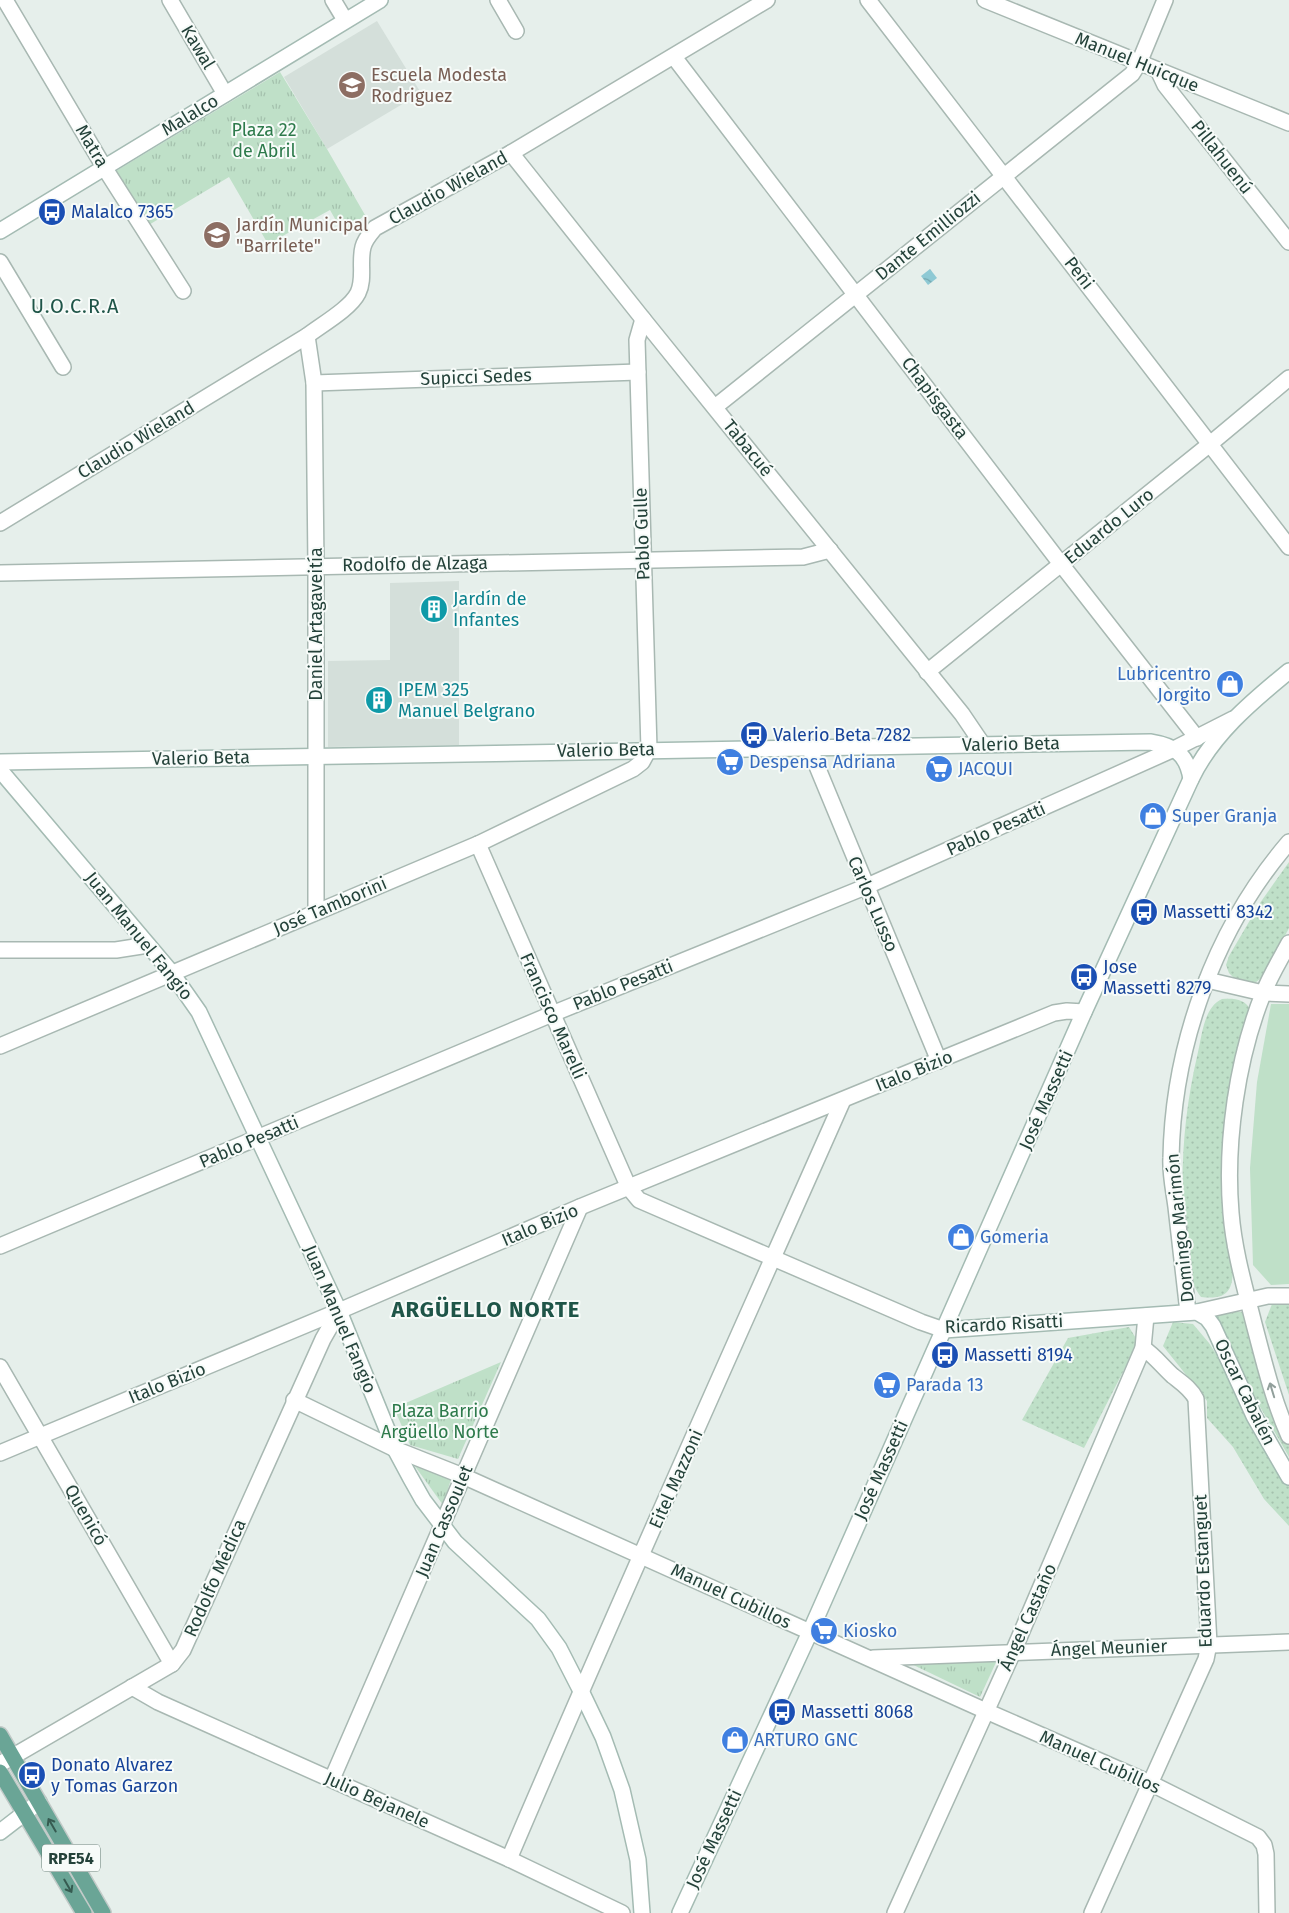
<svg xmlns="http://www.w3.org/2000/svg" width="1289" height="1913" viewBox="0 0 1289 1913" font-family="'Fira Sans',sans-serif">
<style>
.built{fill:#d4dfda}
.grass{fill:url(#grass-dots)}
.park{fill:url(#park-tufts)}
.pitch{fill:#bfe0c8}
.water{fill:url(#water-waves)}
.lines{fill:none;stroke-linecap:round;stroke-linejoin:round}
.street-casing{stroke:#a8b8b2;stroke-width:18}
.secondary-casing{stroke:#a4bbb3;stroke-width:18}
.primary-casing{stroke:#c2cac8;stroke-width:18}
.street{stroke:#fff;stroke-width:15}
.secondary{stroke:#fff;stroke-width:15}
.primary{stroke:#6aa596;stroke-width:15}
.oneway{stroke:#92a09c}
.oneway2{stroke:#365b51}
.labels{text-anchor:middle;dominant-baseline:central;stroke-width:4;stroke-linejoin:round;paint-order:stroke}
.shield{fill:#f7fbf9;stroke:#637a73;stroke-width:1}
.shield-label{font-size:16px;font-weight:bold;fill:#24423a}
.street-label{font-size:18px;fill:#24423a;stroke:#f7fbf9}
.education-label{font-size:18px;fill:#785e54;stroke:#f7fbf9;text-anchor:start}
.park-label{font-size:18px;fill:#2d7a4b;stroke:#f7fbf9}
.transit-label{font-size:18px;fill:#164399;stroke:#f7fbf9;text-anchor:start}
.culture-label{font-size:18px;fill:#0d838f;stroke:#f7fbf9;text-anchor:start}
.shop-label{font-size:18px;fill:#366cbe;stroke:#f7fbf9;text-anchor:start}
.quarter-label{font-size:20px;letter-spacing:1px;fill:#1f5548;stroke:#f7fbf9}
.district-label{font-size:22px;font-weight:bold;letter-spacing:1px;fill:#1f5548;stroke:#f7fbf9}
</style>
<defs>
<pattern id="grass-dots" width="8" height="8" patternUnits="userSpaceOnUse" patternTransform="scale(1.25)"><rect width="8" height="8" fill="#bfe0c8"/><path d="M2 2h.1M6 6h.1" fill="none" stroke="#a4c1ad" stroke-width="1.8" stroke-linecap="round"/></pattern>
<pattern id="park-tufts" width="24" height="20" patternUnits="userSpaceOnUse" patternTransform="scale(1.25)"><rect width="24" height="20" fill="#bfe0c8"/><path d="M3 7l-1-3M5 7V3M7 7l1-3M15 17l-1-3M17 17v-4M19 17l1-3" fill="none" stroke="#a4c1ad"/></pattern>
<pattern id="water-waves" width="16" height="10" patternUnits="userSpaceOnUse" patternTransform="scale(1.25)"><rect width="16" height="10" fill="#8ec9d4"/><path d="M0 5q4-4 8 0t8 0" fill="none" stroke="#74a5ad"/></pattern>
</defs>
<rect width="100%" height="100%" fill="#e6efeb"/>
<g class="built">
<path d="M377 21 421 93 327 149 284 77Z"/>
<path d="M459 581V745L328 747V661L390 660V583Z"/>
</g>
<g class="grass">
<path d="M1289 862V928L1265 975 1255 983 1248 984 1236 980 1229 973 1226 965 1229 956 1260 903Z"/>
<path d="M1222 999C1234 998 1246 999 1251 1011L1240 1054 1233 1258C1233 1284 1234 1301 1201 1297 1186 1277 1186 1251 1184 1227 1180 1166 1184 1112 1198 1052 1202 1035 1204 1007 1222 999Z"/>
<path d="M1289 1303V1395L1265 1322 1272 1304Z"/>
<path d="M1213 1312H1243L1289 1440V1457L1248 1386Z"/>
<path d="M1173 1322 1193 1324 1209 1343 1289 1469V1526L1264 1499 1233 1447 1207 1418V1401L1163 1346Z"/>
<path d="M1129 1327 1137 1340 1126 1366 1084 1448 1022 1420 1068 1338Z"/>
</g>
<g class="park">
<path d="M280 72 327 149 365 215 343 233 330 210 268 244 229 177 147 226 116 171Z"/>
<path d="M501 1362 458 1459 410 1445 394 1408Z"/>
<path d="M409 1458 452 1476 443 1505Z"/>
<path d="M998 1658 980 1697 901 1659Z"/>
</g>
<path class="pitch" d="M1271 1004H1289V1284L1271 1285 1253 1265 1250 1168 1257 1082Z"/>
<path class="water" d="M930 269 937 278 928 285 921 276Z"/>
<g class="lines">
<g class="street-casing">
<g id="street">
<path d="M5 0 104 167 183 291"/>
<path d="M170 0 225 94"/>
<path d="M333 0 345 20"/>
<path d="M498 0 516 31"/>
<path d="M868 0 1289 547"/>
<path d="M985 0 1289 123"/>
<path d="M674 57 1061 564 1197 738"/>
<path d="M1158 70 1165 85 1289 242"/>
<path d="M511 153 643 319 962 714 983 745"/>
<path d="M0 262 63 367"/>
<path d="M307 336 314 383 316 566V912"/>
<path d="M314 383 638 372"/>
<path d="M715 407 1132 74 1139 63 1165 0"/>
<path d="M0 523 307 336C321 325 350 309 358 293 365 279 359 262 363 247 365 239 370 234 375 228L511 153 767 0"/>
<path d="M0 573 803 557 830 550"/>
<path d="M927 672 1210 444 1289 378"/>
<path d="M809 747 939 1061"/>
<path d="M478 844 629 1188 639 1200 921 1322 944 1330"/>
<path d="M1289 943C1280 960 1270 976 1263 994 1237 1059 1225 1143 1231 1213 1234 1251 1245 1288 1254 1324 1264 1362 1273 1400 1289 1436"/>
<path d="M0 950H116L148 945"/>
<path d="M1207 980 1263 993 1289 994"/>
<path d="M0 1046 478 844 633 769 642 762 649 749 637 340 643 319"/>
<path d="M0 1246 552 1014 865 887 1174 749 1233 719"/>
<path d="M1188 1312C1184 1277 1180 1242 1176 1207 1174 1191 1170 1174 1171 1158 1173 1045 1215 928 1289 842"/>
<path d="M1197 1312 1268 1296H1289"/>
<path d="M0 1367 172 1664"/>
<path d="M294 1400 395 1449 463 1476 986 1711 1150 1783 1258 1837 1264 1845 1266 1854 1267 1913"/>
<path d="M0 1453 339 1311 580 1207 1054 1013 1067 1011 1084 1012"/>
<path d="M873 1658 1289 1642"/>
<path d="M132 1687 158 1702 509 1859 622 1913"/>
<path d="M0 1764 172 1664 183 1650 323 1339 339 1311"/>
<path d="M332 1779 580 1207"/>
<path d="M509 1859C617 1605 731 1353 843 1100"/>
<path d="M895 1913 1013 1652 1143 1348 1146 1316"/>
<path d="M1092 1913 1206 1659 1209 1644 1196 1399C1191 1389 1182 1383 1173 1376 1162 1366 1155 1356 1143 1348"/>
</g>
</g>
<g class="secondary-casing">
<g id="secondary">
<path d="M0 231 380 0"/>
<path d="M0 762 1150 742C1175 746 1187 754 1191 779"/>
<path d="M0 770 171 972 199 1012 339 1311 395 1449 410 1477 423 1500 455 1542 538 1619 559 1648 581 1691 603 1737 622 1790 638 1860 642 1913"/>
<path d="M944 1330 1197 1312 1207 1318 1213 1326 1254 1416 1289 1477"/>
<path d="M0 1832 39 1802"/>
<path d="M680 1913 810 1632 1084 1012 1191 779C1212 735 1251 702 1289 671"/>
</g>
</g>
<g class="primary-casing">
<g id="primary">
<path d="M0 1735 103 1913"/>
<path d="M0 1772 84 1913"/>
</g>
</g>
<use href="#street" class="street"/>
<use href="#secondary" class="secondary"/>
<use href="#primary" class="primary"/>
</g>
<defs><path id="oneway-shaft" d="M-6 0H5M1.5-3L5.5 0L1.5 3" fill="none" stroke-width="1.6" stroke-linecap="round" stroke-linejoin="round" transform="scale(1.25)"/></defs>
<use class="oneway" href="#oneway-shaft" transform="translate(1272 1390) rotate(-107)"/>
<g class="oneway2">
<use href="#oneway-shaft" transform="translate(52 1825) rotate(-120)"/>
<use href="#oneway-shaft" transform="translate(68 1886) rotate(60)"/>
</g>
<defs>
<g id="school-disc" transform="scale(1.4375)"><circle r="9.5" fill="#8d6e63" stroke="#f7fbf9"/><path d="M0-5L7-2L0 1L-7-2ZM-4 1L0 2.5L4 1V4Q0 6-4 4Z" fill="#fff"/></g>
<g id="bus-disc" transform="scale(1.4375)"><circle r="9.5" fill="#1a4fb4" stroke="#f7fbf9"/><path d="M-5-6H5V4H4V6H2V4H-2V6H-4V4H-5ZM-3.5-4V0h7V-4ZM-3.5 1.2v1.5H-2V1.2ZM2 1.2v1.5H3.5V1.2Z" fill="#fff"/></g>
<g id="building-disc" transform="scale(1.4375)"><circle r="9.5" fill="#0f9aa8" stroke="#f7fbf9"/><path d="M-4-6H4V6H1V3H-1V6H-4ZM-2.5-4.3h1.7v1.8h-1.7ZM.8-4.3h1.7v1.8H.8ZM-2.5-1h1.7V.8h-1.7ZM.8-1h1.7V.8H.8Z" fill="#fff"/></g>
<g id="shop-disc" transform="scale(1.4375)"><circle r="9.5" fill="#3f7fe0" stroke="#f7fbf9"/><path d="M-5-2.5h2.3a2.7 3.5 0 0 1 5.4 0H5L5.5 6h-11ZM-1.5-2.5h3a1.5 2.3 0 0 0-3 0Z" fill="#fff"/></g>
<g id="supermarket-disc" transform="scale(1.4375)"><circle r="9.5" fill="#3f7fe0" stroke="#f7fbf9"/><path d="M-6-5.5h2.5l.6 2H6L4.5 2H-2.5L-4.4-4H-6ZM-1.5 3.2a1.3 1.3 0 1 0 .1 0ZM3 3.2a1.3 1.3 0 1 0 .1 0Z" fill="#fff"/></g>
</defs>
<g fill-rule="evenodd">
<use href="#school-disc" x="352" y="85"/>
<use href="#bus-disc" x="52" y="212"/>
<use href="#school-disc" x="217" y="235"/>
<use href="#building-disc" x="434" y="609"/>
<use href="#shop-disc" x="1230" y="684"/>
<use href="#building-disc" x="379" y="700"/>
<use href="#bus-disc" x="754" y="735"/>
<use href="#supermarket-disc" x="730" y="762"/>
<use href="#supermarket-disc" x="939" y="769"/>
<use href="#shop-disc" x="1153" y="816"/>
<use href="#bus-disc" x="1144" y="912"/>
<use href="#bus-disc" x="1084" y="977"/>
<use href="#shop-disc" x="961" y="1237"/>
<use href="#bus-disc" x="945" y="1355"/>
<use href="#supermarket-disc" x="887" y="1385"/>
<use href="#supermarket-disc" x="824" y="1631"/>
<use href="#bus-disc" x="782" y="1712"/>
<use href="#shop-disc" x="735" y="1740"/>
<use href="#bus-disc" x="32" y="1775"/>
</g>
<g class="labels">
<rect class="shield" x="42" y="1844.5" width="58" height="27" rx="4"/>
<g class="shield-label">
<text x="71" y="1858">RPE54</text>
</g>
<g class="street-label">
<text transform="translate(198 47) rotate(59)">Kawal</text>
<text transform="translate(1137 62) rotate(22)">Manuel Huicque</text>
<text transform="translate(190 115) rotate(-31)">Malalco</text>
<text transform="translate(92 146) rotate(59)">Matra</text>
<text transform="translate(1222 157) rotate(52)">Pillahuenú</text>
<text transform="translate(448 188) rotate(-29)">Claudio Wieland</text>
<text transform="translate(928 236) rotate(-39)">Dante Emilliozzi</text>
<text transform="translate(1079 273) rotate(52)">Peñi</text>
<text transform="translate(476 377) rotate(-2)">Supicci Sedes</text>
<text transform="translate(935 398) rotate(53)">Chapisgasta</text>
<text transform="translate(136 440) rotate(-31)">Claudio Wieland</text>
<text transform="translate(748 448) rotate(51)">Tabacué</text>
<text transform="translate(1109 526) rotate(-39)">Eduardo Luro</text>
<text transform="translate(642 534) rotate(-92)">Pablo Gulle</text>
<text transform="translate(415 564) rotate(-1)">Rodolfo de Alzaga</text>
<text transform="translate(316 624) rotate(-90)">Daniel Artagaveitía</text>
<text transform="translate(1011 744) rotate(-1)">Valerio Beta</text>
<text transform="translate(606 750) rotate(-1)">Valerio Beta</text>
<text transform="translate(201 758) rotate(-1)">Valerio Beta</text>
<text transform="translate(996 829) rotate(-24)">Pablo Pesatti</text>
<text transform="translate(873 904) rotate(67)">Carlos Lusso</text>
<text transform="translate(330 906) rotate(-23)">José Tamborini</text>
<text transform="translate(139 936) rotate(51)">Juan Manuel Fangio</text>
<text transform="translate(623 985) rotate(-22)">Pablo Pesatti</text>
<text transform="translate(553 1016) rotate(66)">Francisco Marelli</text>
<text transform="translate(914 1071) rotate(-22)">Italo Bizio</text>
<text transform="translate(1046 1100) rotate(-66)">José Massetti</text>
<text transform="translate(249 1142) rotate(-23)">Pablo Pesatti</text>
<text transform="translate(540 1225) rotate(-23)">Italo Bizio</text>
<text transform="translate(1180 1228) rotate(-96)">Domingo Marimón</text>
<text transform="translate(340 1319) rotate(67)">Juan Manuel Fangio</text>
<text transform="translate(1004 1324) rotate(-3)">Ricardo Risatti</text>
<text transform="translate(167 1383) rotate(-22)">Italo Bizio</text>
<text transform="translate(1245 1392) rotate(64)">Oscar Cabalén</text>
<text transform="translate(881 1470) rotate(-66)">José Massetti</text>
<text transform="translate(676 1479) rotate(-66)">Eitel Mazzoni</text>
<text transform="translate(86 1515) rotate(60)">Quenicó</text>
<text transform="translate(444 1521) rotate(-67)">Juan Cassoulet</text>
<text transform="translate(1203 1571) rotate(-92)">Eduardo Estanguet</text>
<text transform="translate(215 1578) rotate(-66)">Rodolfo Médica</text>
<text transform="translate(731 1596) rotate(25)">Manuel Cubillos</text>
<text transform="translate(1028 1617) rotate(-66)">Ángel Castaño</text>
<text transform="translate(1109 1648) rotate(-2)">Ángel Meunier</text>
<text transform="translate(1100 1762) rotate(24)">Manuel Cubillos</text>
<text transform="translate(377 1800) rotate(24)">Julio Bejanele</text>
<text transform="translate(714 1839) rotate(-65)">José Massetti</text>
</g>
<g class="education-label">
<text x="371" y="75">Escuela Modesta<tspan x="371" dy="21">Rodriguez</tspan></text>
<text x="236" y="225">Jardín Municipal<tspan x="236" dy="21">"Barrilete"</tspan></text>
</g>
<g class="park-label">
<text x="264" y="130">Plaza 22<tspan x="264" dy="21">de Abril</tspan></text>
<text x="440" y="1411">Plaza Barrio<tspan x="440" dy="21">Argüello Norte</tspan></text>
</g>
<g class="transit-label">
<text x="71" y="212">Malalco 7365</text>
<text x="773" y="735">Valerio Beta 7282</text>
<text x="1163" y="912">Massetti 8342</text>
<text x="1103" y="967">Jose<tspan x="1103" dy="21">Massetti 8279</tspan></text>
<text x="964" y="1355">Massetti 8194</text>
<text x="801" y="1712">Massetti 8068</text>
<text x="51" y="1765">Donato Alvarez<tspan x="51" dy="21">y Tomas Garzon</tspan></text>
</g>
<g class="culture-label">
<text x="453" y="599">Jardín de<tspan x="453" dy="21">Infantes</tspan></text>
<text x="398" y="690">IPEM 325<tspan x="398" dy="21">Manuel Belgrano</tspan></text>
</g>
<g class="shop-label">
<text x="1211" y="674" text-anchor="end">Lubricentro<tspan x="1211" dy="21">Jorgito</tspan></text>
<text x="749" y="762">Despensa Adriana</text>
<text x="958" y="769">JACQUI</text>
<text x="1172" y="816">Super Granja</text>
<text x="980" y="1237">Gomeria</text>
<text x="906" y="1385">Parada 13</text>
<text x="843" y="1631">Kiosko</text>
<text x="754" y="1740">ARTURO GNC</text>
</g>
<g class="quarter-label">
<text x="75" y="306">U.O.C.R.A</text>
</g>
<g class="district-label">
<text x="486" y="1309">ARGÜELLO NORTE</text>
</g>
</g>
</svg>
